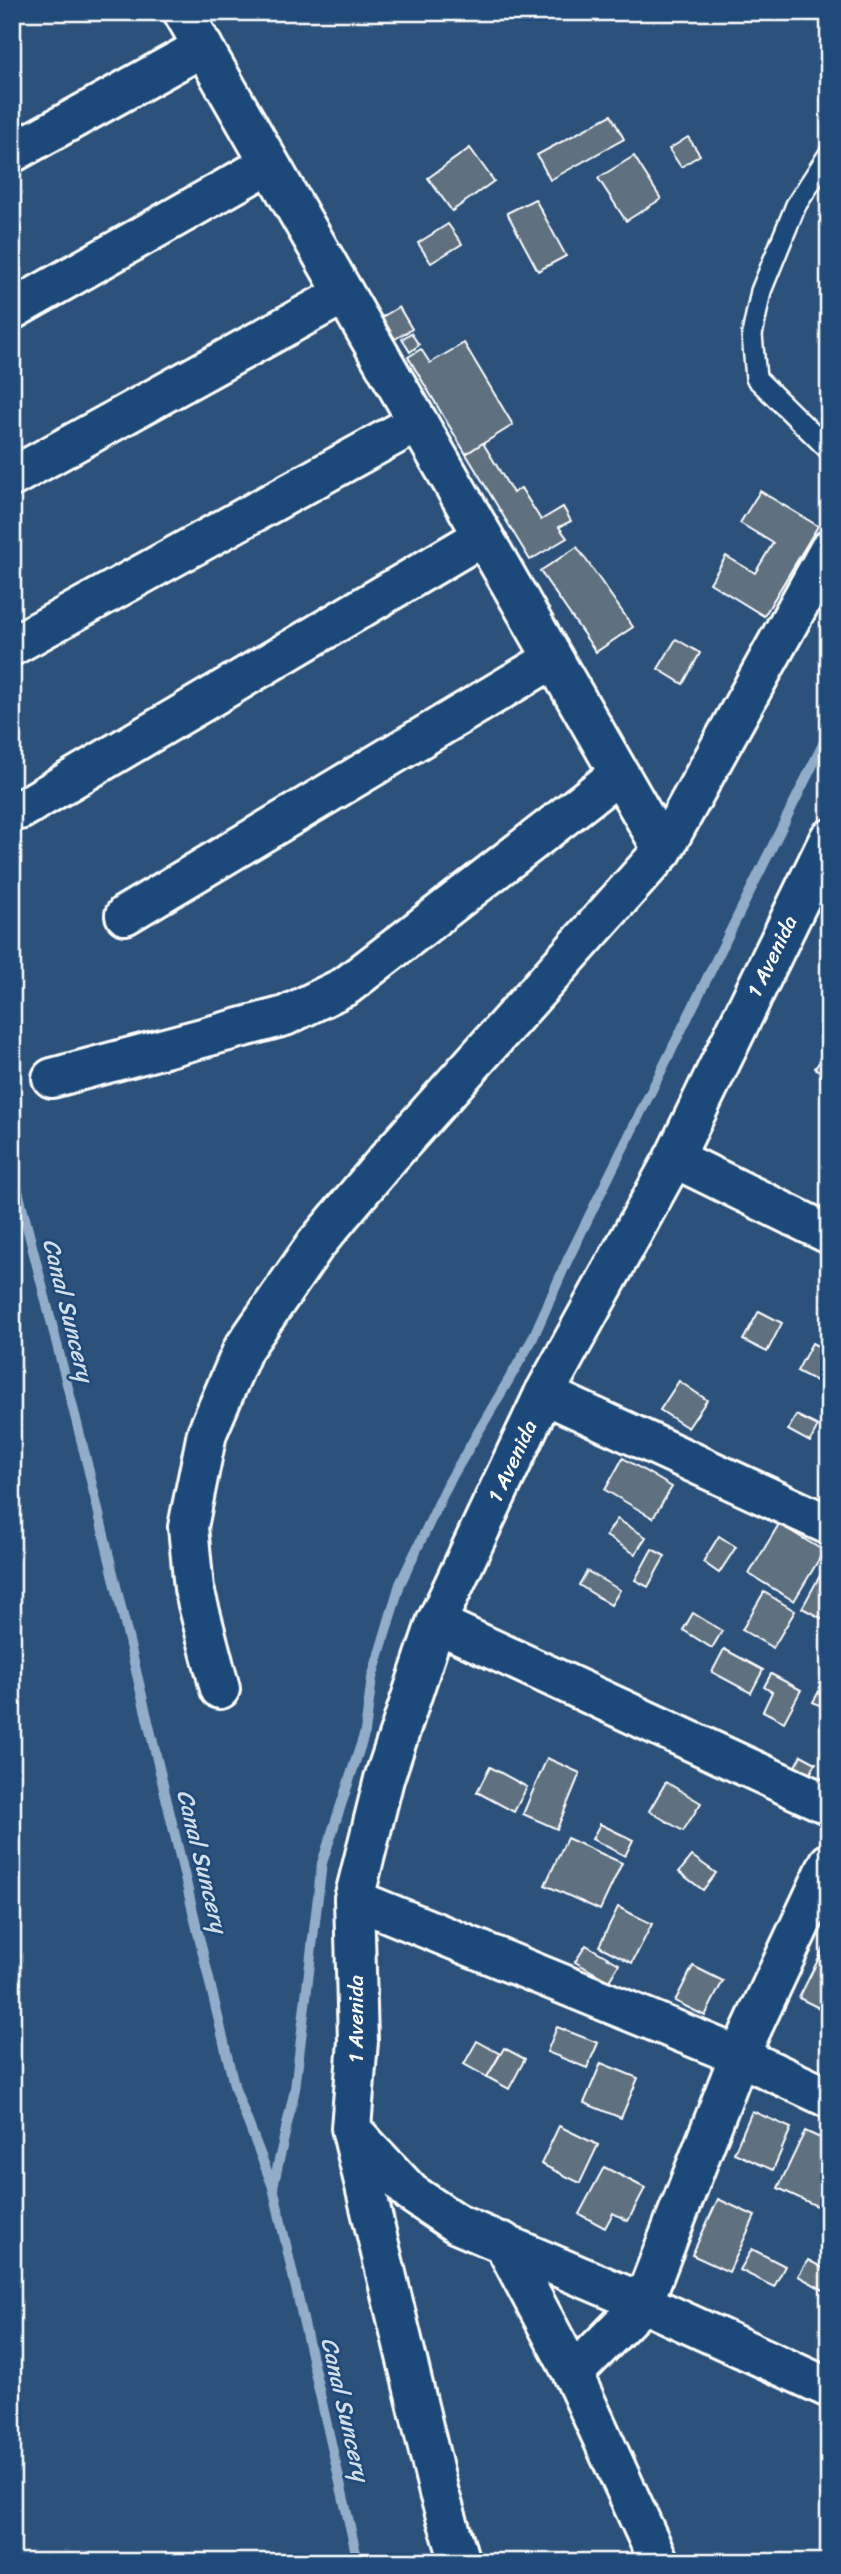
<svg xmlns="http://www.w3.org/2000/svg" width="841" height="2574" viewBox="0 0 841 2574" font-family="Sriracha,sans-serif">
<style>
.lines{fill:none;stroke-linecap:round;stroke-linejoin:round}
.stream{stroke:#92adc9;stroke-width:10}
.building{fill:#5f6f7f;stroke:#fff;stroke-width:2}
.lane-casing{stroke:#fff;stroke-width:24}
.street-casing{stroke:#fff;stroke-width:44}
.lane{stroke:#1f4a7a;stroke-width:19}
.street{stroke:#1f4a7a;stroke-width:38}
.labels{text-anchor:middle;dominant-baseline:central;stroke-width:5;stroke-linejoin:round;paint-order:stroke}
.street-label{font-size:21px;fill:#fff;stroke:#1f4a7a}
.water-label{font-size:23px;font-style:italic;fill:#d2dde8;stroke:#1f4a7a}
</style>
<rect width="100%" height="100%" fill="#2c517b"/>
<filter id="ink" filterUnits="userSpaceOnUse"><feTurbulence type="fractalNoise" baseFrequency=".0143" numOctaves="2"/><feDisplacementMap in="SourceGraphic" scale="14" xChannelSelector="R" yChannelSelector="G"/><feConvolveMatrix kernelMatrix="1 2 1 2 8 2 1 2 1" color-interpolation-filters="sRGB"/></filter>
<g filter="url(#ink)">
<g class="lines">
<g class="stream">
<path d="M12 1167 85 1455 235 2089 273 2187 358 2562"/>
<path d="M273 2187 295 2089 322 1863 365 1732 372 1678 400 1584 449 1482 532 1340 568 1259 829 732"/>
</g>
</g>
<g class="building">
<path d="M611 115 624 139 550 180 537 155Z"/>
<path d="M688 137 700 155 681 167 669 149Z"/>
<path d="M470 148 494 181 452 211 428 178Z"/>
<path d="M634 156 661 199 626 221 598 178Z"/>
<path d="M535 199 566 256 538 271 507 213Z"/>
<path d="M448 224 462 244 431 263 418 243Z"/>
<path d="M399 307 412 329 395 339 382 317Z"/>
<path d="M411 333 419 345 410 352 402 339Z"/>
<path d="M464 343 513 425 466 454 408 357 421 349 430 363Z"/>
<path d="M483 443 513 493 521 488 541 520 563 507 571 521 559 527 567 538 530 560 466 454Z"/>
<path d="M760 491 818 526 764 616 710 583 726 556 755 573 773 543 740 523Z"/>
<path d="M577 547 633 627 596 652 540 571Z"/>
<path d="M676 639 700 653 683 684 658 669Z"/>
<path d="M829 1049V1078L815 1068Z"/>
<path d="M759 1311 782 1323 767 1352 743 1340Z"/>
<path d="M812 1343 829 1352V1388L797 1371Z"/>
<path d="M679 1381 707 1400 688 1428 660 1410Z"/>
<path d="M796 1415 818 1426 810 1442 788 1430Z"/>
<path d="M623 1458 672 1487 653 1518 605 1490Z"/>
<path d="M617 1519 646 1537 635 1554 606 1536Z"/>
<path d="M779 1524 824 1551 794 1601 749 1574Z"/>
<path d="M719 1536 736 1547 719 1573 703 1562Z"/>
<path d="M652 1549 665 1556 648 1587 635 1580Z"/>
<path d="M823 1570 829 1573V1622L802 1608Z"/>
<path d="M587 1571 620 1590 611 1605 579 1585Z"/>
<path d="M764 1592 795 1611 773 1648 742 1630Z"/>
<path d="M693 1613 722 1631 712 1648 683 1630Z"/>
<path d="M724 1649 763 1670 751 1693 712 1672Z"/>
<path d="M771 1674 801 1690 784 1722 763 1711 772 1692 764 1687Z"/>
<path d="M826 1679 829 1681V1710L813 1702Z"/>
<path d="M801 1755 816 1763 806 1782 791 1774Z"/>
<path d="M547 1758 580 1773 557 1829 523 1814Z"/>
<path d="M490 1767 527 1787 514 1812 477 1792Z"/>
<path d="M666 1782 701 1803 683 1831 649 1811Z"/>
<path d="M600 1824 633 1840 625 1856 592 1839Z"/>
<path d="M567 1838 622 1863 600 1910 545 1885Z"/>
<path d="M692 1856 716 1873 703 1890 679 1872Z"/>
<path d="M618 1907 652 1924 632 1963 599 1946Z"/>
<path d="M829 1938V2013L799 1998Z"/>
<path d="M586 1945 619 1964 609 1981 575 1962Z"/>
<path d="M693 1966 723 1981 705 2016 675 2001Z"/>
<path d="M557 2027 598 2043 587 2068 547 2052Z"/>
<path d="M477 2041 500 2054 487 2077 464 2064Z"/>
<path d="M504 2048 525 2059 509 2089 487 2077Z"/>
<path d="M601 2063 638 2078 621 2118 584 2103Z"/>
<path d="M752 2111 791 2128 773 2170 734 2153Z"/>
<path d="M559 2126 598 2145 580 2183 541 2164Z"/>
<path d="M805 2131 829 2142V2196L823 2209 778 2188Z"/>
<path d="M604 2167 645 2188 628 2221 613 2213 605 2228 579 2214Z"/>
<path d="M718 2199 755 2216 729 2272 692 2255Z"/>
<path d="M752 2249 785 2266 774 2287 740 2270Z"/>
<path d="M808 2260 829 2271V2293L798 2276Z"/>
</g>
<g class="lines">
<g class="lane-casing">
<path id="lane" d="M829 154 796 205 761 291 752 335 756 378 829 450"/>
</g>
<g class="street-casing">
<g id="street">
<path d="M183 12 663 850"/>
<path d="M12 153 203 47"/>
<path d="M12 310 269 164"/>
<path d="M12 477 344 294"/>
<path d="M12 646 418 422"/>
<path d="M20 810 483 536"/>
<path d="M125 915 553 659"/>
<path d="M52 1078 285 1016 346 986 619 774"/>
<path d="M674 1158 829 1234"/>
<path d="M544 1394 829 1525"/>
<path d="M436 1623 829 1805"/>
<path d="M220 1689 194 1589 188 1527 207 1433 243 1349 316 1244 390 1156 663 850 829 550"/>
<path d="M354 1899 739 2056 829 2098"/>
<path d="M352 2130 411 2193 457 2224 643 2303 829 2388"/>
<path d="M503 2242 573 2374 659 2562"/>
<path d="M573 2374 643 2303 739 2056 829 1863"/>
<path id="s1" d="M460 2562 439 2493 351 2128 358 2041 354 1899 384 1779 436 1623 544 1394 674 1158 829 839"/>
</g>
</g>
<use href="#lane" class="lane"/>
<use href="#street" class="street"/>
</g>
</g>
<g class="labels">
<g class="street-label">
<text stroke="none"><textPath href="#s1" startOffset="1712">1 Avenida</textPath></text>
<text stroke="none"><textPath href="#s1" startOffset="1144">1 Avenida</textPath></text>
<text transform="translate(356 2019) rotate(-90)">1 Avenida</text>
</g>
<g class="water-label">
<text transform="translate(68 1310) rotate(76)">Canal Suncery</text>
<text transform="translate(202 1861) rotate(76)">Canal Suncery</text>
<text transform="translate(345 2409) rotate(77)">Canal Suncery</text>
</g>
</g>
<rect width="841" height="2574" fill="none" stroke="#1f4a7a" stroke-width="42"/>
<rect x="21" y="21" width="799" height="2532" fill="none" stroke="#fff" stroke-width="2.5" filter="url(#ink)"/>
</svg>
